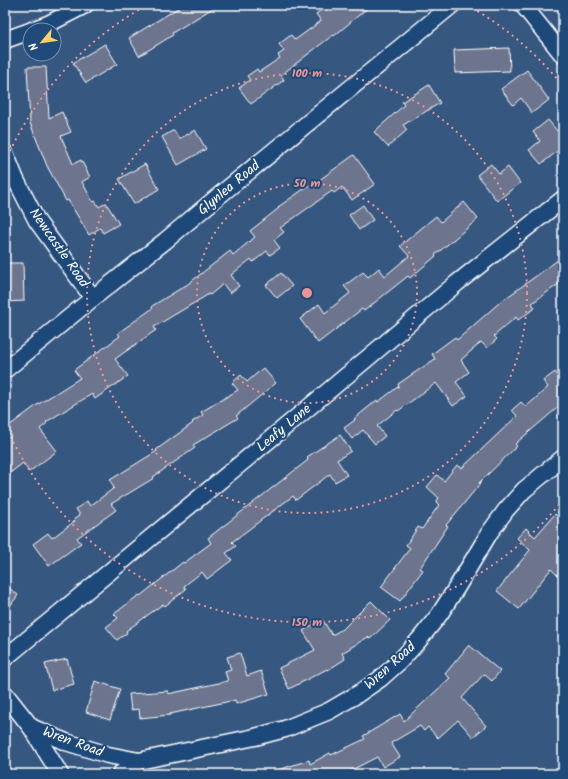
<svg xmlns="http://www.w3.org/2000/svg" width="568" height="779" viewBox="0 0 568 779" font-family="Kalam,sans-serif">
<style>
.building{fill:#6c748d;stroke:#fff}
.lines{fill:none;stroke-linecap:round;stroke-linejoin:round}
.minor-casing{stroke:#fff;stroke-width:19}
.minor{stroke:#1f4a7a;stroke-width:16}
.ring{fill:none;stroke:#ea9494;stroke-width:2;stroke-dasharray:2 4}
.labels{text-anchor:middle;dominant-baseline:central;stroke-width:4;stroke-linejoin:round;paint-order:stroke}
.street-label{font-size:14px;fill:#fff;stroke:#1f4a7a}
.centre{fill:#ea9494;stroke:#1f4a7a;stroke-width:2}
.ring-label{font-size:12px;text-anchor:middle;font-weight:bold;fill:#ea9494;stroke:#1f4a7a;stroke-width:4;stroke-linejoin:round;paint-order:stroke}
</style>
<rect width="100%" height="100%" fill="#365780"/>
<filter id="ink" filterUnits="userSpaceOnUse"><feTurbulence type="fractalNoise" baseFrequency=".025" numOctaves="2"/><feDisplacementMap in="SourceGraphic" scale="8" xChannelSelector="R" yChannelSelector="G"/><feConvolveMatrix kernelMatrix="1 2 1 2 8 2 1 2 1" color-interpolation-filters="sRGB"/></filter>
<g filter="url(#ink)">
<g class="building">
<path d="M183 5H218L172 33 173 35 139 56 129 38Z"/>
<path d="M327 5 332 11 339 5H371L334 36 333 35 281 75 284 80 251 104 239 88 250 80 247 76 257 69 259 72 280 58 278 55 284 51 279 44 291 35 295 40 321 21 316 14Z"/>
<path d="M105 44 117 64 86 83 73 63Z"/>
<path d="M509 48 510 71 455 73 454 50Z"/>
<path d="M27 67H46L49 118 62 112 71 132 61 136 73 164 81 160 90 177 82 182 93 202 95 201 99 207 106 203 119 224 103 233 100 228 89 235 68 200 66 201 47 166 30 123Z"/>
<path d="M527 70 549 100 532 113 521 98 513 105 501 89Z"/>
<path d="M429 85 440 103 403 125 407 130 388 147 374 132 404 105 402 102Z"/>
<path d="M548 120 563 138V147L541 164 529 150 540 141 533 132Z"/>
<path d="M174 130 179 139 195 130 206 149 178 165 162 137Z"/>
<path d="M354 155 375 184 352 200 342 187 334 193 332 191 280 228 284 232 274 240 280 248 270 255 267 251 253 262 251 259 231 275 239 286 230 293 223 284 210 295 209 294 154 327 156 330 115 359 128 376 95 399 92 394 46 422 47 423 40 429 57 451 29 472 23 463 5 477V429L37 405 80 378 74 370 120 336 118 333 153 308 152 306 188 284 230 251 233 255 255 237 250 231 279 208 278 207 314 182 315 183Z"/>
<path d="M145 164 159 189 134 204 119 179Z"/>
<path d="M491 164 499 174 508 167 520 183 497 201 477 175Z"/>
<path d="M464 202 478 219 435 255 436 256 410 278 408 276 364 311 362 309 318 343 300 319 319 304 325 313 350 293 344 286 363 272 368 277 379 268 385 276 409 256 400 246 436 216 441 222Z"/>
<path d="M363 205 373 220 359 230 349 215Z"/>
<path d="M563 256V281L532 303 535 308 518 320 516 317 494 336 497 339 487 348 481 342 461 360 469 372 456 382 467 396 453 406 436 383 398 411 397 410 377 426 385 436 375 444 363 430 352 439 344 428 355 420 354 419 377 400 378 402 399 386 398 384 435 359 432 354 455 337 457 340 499 303 543 271Z"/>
<path d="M5 263H23L24 301 5 302Z"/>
<path d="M281 273 292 286 277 298 266 285Z"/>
<path d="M263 368 276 383 236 416 238 418 193 445 195 448 153 477 154 478 111 504 116 510 77 538 81 543 49 566 33 544 48 533 52 538 75 521 74 519 80 515 76 509 87 501 90 506 114 488 110 480 157 451 156 450 193 423 192 422 203 415 201 412 238 390 232 383 241 375 247 382Z"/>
<path d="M555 372 563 383V403L515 444 517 446 479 483 480 484 446 525 448 526 420 568 423 570 400 601 381 587 410 548 406 545 418 527 422 529 439 505 436 502 439 498 427 487 437 475 444 481 457 465 462 468 517 416 512 410 521 402 526 407 548 387 543 381Z"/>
<path d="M340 435 351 451 337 460 347 475 335 482 330 474 296 500 293 496 232 542 236 546 226 553 232 560 207 579 202 572 184 586 186 589 165 606 163 604 126 631 127 633 117 640 106 627 118 618 114 614 139 595 140 596 183 562 184 563 211 543 208 538 308 460 307 457Z"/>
<path d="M555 514 563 522V581L551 569 519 609 497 591 530 550 517 538 526 528 535 537Z"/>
<path d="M5 585 18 595 5 613Z"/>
<path d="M371 601 390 620 370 639 368 637 342 653 345 659 328 670 327 669 289 689 279 668 315 650 303 631 322 619 332 635 344 628Z"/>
<path d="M469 645 500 671 492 681 484 674 462 698 486 726 473 737 458 720 438 738 428 727 424 731 420 726 391 743 400 757 383 767 377 757 344 774H273L272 772 309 760 310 764 330 753 331 755 365 739 363 736 400 714 404 721 450 678 445 674Z"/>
<path d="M240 653 247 676 261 671 269 694 236 704 235 700 170 714V715L140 718 139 709 131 710 129 694 168 691V694L228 681 225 672 231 670 227 657Z"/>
<path d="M67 659 74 684 52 690 45 664Z"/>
<path d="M95 681 120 689 110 720 86 712Z"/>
</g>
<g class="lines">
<g class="minor-casing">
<g id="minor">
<path d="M523 5 563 55"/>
<path d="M32 30 48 24 85 5"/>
<path d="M5 40 30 31"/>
<path d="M5 153 16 180 37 221 93 298"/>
<path d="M5 370 93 298 165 241 215 199 452 5"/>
<path d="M5 658 308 408 457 283 563 199"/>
<path d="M5 694 31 727 60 774"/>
<path d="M31 727 66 742 108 755 139 761"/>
<path d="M120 774 139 761 255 737 285 729 329 711 358 694 380 679 399 662 419 640 439 615 457 587 490 532 506 510 524 490 563 458"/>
</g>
</g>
<use href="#minor" class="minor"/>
</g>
</g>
<g class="ring">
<circle cx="307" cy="293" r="110"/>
<circle cx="307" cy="293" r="220"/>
<path d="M563 500A329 329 0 0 1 5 424M5 162A329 329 0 0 1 147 5M467 5A329 329 0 0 1 563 86"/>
</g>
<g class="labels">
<g class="street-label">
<text transform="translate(229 188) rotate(-40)">Glynlea Road</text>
<text transform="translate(59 248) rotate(55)">Newcastle Road</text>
<text transform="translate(284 428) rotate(-40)">Leafy Lane</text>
<text transform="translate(390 666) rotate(-42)">Wren Road</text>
<text transform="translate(73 742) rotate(20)">Wren Road</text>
</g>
</g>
<circle cx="307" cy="293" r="6" class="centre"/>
<g class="ring-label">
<text x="307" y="77">100 m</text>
<text x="307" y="187">50 m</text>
<text x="307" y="626">150 m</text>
</g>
<rect width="568" height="779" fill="none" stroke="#1f4a7a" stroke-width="20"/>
<rect x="10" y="10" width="548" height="759" fill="none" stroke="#fff" stroke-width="1.5" filter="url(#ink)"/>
<g transform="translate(42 42) rotate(241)"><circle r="19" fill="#1f4a7a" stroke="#7992af"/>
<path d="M0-3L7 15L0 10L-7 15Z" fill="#ffd166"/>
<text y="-6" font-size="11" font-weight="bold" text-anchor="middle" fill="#ffffff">N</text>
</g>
</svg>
